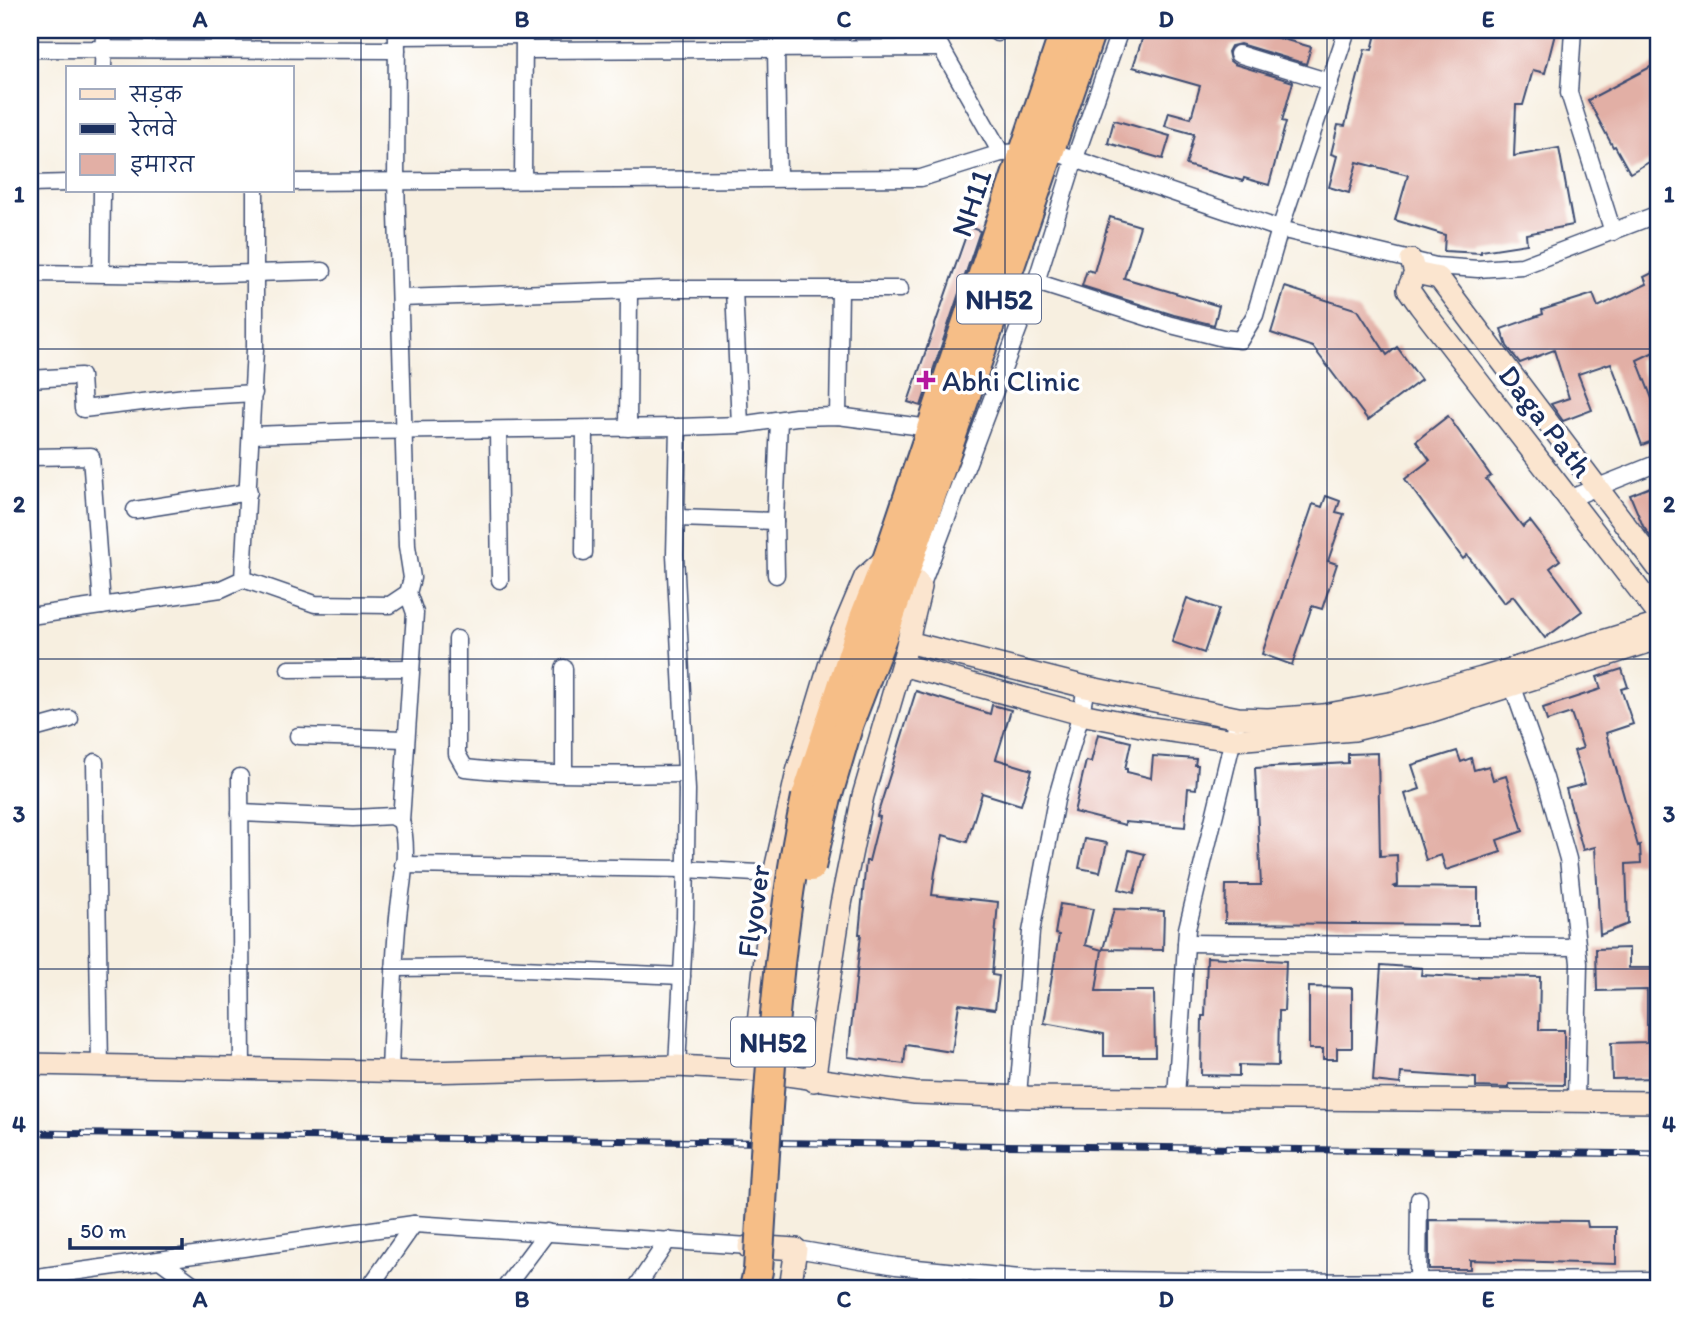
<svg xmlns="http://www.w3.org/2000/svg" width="1688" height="1318" viewBox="0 0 1688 1318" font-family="Itim,'Playpen Sans Deva',sans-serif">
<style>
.building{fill:#e2afa5}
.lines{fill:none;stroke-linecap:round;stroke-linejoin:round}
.street-casing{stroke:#3c4c72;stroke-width:19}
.secondary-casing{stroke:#3c4c72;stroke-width:24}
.highway-casing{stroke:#3c4c72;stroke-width:32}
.street{stroke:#fff;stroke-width:16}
.secondary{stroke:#fbe5cf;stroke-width:21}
.highway{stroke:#f6be87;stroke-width:28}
.rail-casing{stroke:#1b2f5e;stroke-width:7}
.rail{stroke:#fff;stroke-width:4.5;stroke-dasharray:13;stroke-linecap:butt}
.highway-bridge-casing{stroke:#3c4c72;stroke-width:32;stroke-linecap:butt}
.highway-bridge{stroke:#f6be87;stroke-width:28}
.grid{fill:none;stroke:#1b2f5e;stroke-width:2;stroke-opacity:0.55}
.poi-dot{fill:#b5179e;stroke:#fff;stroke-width:2.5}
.labels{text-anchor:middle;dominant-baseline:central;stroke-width:7;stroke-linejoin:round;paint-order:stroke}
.shield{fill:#fff;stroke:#5f6d8e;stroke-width:2}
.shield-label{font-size:28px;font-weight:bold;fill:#1b2f5e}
.street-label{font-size:30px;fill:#1b2f5e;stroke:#fff}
.poi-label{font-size:30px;fill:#1b2f5e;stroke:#fff;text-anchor:start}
.neatline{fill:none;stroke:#1b2f5e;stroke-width:2.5}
.grid-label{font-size:23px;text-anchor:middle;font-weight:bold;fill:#1b2f5e}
</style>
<rect width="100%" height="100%" fill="#fff"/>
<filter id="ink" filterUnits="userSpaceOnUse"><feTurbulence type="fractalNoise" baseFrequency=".0143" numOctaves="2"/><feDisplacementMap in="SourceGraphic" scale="14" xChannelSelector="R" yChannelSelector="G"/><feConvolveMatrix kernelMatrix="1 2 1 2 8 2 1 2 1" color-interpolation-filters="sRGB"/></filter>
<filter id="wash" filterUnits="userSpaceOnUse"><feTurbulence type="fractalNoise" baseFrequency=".00686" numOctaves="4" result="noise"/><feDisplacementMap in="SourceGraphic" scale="28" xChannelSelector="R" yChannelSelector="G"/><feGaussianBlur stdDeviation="1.57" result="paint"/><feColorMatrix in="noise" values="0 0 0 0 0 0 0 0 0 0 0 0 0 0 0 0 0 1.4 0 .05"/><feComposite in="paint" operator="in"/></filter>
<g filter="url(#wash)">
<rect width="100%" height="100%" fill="#f7efe0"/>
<g id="blocks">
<g class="building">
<path d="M1145 30H1251L1311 47 1306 64 1240 44 1231 46 1228 52 1230 61 1234 64 1293 82 1282 121 1286 122 1269 185 1244 178 1243 181 1186 165 1194 134 1165 126 1169 112 1191 118 1200 86 1133 67Z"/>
<path d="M1377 30H1556L1545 73 1533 70 1523 105H1516L1514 156 1559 148 1573 225 1526 234 1527 244 1481 251V253L1444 251 1445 235 1395 220 1408 175 1357 162 1349 193 1329 187 1337 156 1331 154 1338 125 1345 126 1365 49 1372 50Z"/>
<path d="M1658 63V157L1630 173 1615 146 1613 147 1588 100Z"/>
<path d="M1114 120 1170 136 1163 159 1108 143Z"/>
<path d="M1110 217 1140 226 1124 278 1219 306 1214 325 1174 315 1082 286 1087 270 1094 272Z"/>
<path d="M969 227 980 231 921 406 908 402Z"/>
<path d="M1658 270V350L1637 360 1658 414V439L1642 445 1611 363 1578 374 1592 410 1563 421 1551 404 1569 398 1554 350 1520 363 1507 346 1501 329 1543 314 1542 310 1593 294 1598 307 1647 284 1644 277Z"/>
<path d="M1285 287 1358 310 1387 355 1397 347 1421 380 1368 420 1313 347 1271 333Z"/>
<path d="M1448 416 1491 476 1486 479 1523 527 1530 521 1560 560 1550 568 1582 611 1545 638 1513 596 1504 603 1467 555 1463 559 1405 479 1430 460 1416 441Z"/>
<path d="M1658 484V538L1653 540 1643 526 1630 495Z"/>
<path d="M1326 496 1340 501 1336 512 1344 514 1328 561 1337 564 1322 609 1312 606 1292 665 1262 654 1313 504 1322 507Z"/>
<path d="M1187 598 1219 609 1204 653 1172 642Z"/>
<path d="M1622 669 1628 687 1621 689 1633 724 1606 733 1638 846 1640 845 1641 863 1626 864 1628 924 1600 935 1595 847 1583 850 1566 789 1585 784 1574 751 1583 748 1571 713 1547 721 1543 708 1601 689 1597 677Z"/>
<path d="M916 691 990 714 992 705 1011 710 996 759 1032 770 1021 805 982 793 967 842 943 835 935 872 932 895 998 902 992 975 999 976 995 1009 959 1004 952 1052 906 1045 904 1064 848 1057 861 934H859L866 861H869L880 817 877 816Z"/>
<path d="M1098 734 1131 742 1125 769H1127V772L1151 778 1153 756 1196 759 1195 765H1198L1196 789 1188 788 1185 827 1125 822V825L1074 812 1086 761 1091 762Z"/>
<path d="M1457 751 1461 762 1471 758 1474 770 1489 766 1493 780 1506 776 1523 831 1497 840 1501 852 1446 870 1441 855 1426 860 1405 794 1420 789 1412 765Z"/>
<path d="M1378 753 1380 856 1397 855 1398 885 1393 887 1478 888V925L1225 923 1226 885H1261L1255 768 1348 763V754Z"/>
<path d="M1085 839 1107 843 1100 872 1079 868Z"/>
<path d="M1129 850 1145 854 1134 893 1119 889Z"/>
<path d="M1060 904 1093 909 1085 945 1102 950 1096 991H1154L1155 1056H1104V1034L1044 1023 1059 935 1055 934Z"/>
<path d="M1114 909 1164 911 1163 950 1103 949Z"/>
<path d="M1629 948V968H1658V1078L1612 1079 1611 1043 1647 1042V990L1597 991 1596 949Z"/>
<path d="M1207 957 1286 961 1284 1011H1279L1278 1066 1239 1065V1076L1201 1075 1202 1016H1205Z"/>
<path d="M1381 965 1422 968 1421 975 1478 978V976L1540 977 1539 1030H1564V1085L1509 1084V1088L1476 1087V1078L1401 1073 1400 1084 1373 1081Z"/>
<path d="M1309 987 1352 988V1048H1337V1059H1323V1049H1309Z"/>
<path d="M1429 1220 1587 1221 1588 1227H1616V1264L1470 1260V1269H1429Z"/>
</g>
</g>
</g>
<g filter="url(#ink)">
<use href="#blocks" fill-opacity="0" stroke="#3c4c72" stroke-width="2"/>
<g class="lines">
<g class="street-casing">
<g id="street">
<path d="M931 30 1001 153"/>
<path d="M994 30 997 33"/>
<path d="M1573 30 1569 93 1613 232"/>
<path d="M397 36 524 35"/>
<path d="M30 49 397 50"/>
<path d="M776 49 778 178"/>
<path d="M525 50 941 48"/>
<path d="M1238 54 1330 82"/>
<path d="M103 68 104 30"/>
<path d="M523 180 524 30"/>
<path d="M292 182 921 178 1001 153 1051 151 1280 229 1436 266 1478 269 1522 266 1658 214"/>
<path d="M30 184 68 183"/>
<path d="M30 273 180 275 323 271"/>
<path d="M101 273 102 191"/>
<path d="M1036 282 1171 325 1223 338 1240 340 1255 315 1280 229 1347 30"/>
<path d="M734 289 740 425"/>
<path d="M400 298 666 289H900"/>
<path d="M30 379 81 376 83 409 185 397 254 393"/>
<path d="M838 416 840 289"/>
<path d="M628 428 629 290"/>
<path d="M498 431 500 580"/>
<path d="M252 435 365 431 678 427 740 425 796 417 838 416 930 428"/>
<path d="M30 457 91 456 102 606"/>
<path d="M1568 499 1658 463"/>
<path d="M135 510 249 492"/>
<path d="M676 518 775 521 779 420"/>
<path d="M775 521 776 575"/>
<path d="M584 553 585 429"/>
<path d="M243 579 315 604 390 605 408 593 412 578 407 546 396 181 397 30"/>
<path d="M921 587 1036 282 1075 158 1120 30"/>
<path d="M30 616 221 589 243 579 255 349V191"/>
<path d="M457 639V754L465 768C537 776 613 775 686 774"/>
<path d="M564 668V773"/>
<path d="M289 669 411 668"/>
<path d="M1509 676 1545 778 1568 859 1579 963 1576 1101"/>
<path d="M30 730 70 719"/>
<path d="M298 736 406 739"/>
<path d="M95 762 100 1066"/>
<path d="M240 777 242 1070"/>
<path d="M240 813 353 818 392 816 401 821"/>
<path d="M403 865 686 869 774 874"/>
<path d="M1186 943 1577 947"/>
<path d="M394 968 480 967 682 976"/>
<path d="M677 1066 685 918 687 790 675 555 678 427"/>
<path d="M390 1072C392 1020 393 968 398 917 401 886 410 851 401 821L415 613 408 593"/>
<path d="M1018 1096 1031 932 1056 800 1081 714 1086 687"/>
<path d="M1176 1097 1187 929 1238 718"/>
<path d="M796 1249 896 1266 1032 1279 1260 1282 1658 1280"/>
<path d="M160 1260 198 1288"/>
<path d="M30 1278 414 1224 749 1246"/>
<path d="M1418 1282 1419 1199"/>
<path d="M369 1288 414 1224"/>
<path d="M505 1288 547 1232"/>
<path d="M636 1288 668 1240"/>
</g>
</g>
<g class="secondary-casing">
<g id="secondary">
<path d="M1411 260 1415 273 1408 289 1420 306 1658 614"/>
<path d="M1415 273 1439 278 1658 568"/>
<path d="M908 642 1086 687 1238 718 1268 719 1323 715 1394 702 1482 678 1658 624"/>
<path d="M902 665 1081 714 1151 728 1234 740 1354 730 1429 712 1658 639"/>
<path d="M30 1064 423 1072 677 1066 751 1070 915 1093 1028 1097 1658 1102"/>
<path d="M751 1070 755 1052 774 874 797 772 833 653 865 577 886 558"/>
<path d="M814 1081 841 904 863 796 905 653 921 587 906 568"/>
<path d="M749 1248V1246L796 1249 790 1288"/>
</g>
</g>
<g class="highway-casing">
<g id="highway">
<path d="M806 797 864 618 888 557 1065 30"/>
<path d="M827 798 849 723 888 622 1091 30"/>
</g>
</g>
<use href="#street" class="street"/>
<use href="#secondary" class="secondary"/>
<use href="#highway" class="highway"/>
<g class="rail-casing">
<path id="rail" d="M30 1133 1658 1154"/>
</g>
<use href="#rail" class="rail"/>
<g class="highway-bridge-casing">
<g id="highway-bridge">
<path d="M811 867 827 798"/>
<path d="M754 1288 758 1271C768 1112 773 953 806 797"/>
</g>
</g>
<use href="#highway-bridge" class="highway-bridge"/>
</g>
</g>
<path class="grid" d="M361 30V1288M683 30V1288M1005 30V1288M1327 30V1288M30 349H1658M30 659H1658M30 969H1658"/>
<path class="poi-dot" d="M922.5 369.5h7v7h7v7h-7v7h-7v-7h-7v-7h7z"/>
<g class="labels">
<g class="shield">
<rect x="957" y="274.5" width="84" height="49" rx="5"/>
<rect x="731" y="1017.5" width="84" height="49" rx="5"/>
</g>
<g class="shield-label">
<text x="999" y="299">NH52</text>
<text x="773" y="1042">NH52</text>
</g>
<g class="street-label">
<text transform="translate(971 203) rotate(-71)">NH11</text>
<text transform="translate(1546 421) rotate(52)">Daga Path</text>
<text transform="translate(753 911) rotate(-82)">Flyover</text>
</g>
<g class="poi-label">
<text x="942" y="380">Abhi Clinic</text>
</g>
</g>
<rect width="1688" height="1318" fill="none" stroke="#fff" stroke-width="77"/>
<rect x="66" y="66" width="228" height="126" fill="#ffffff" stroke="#a4acbf" stroke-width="2"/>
<rect x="80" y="89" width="35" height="10" fill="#fbe5cf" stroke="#a4acbf" stroke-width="2"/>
<text x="130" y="102" font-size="21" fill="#1b2f5e">सड़क</text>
<rect x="80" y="124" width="35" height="10" fill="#1b2f5e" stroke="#a4acbf" stroke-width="2"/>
<text x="130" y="136" font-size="21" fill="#1b2f5e">रेलवे</text>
<rect x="80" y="154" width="35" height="21" fill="#e2afa5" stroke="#a4acbf" stroke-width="2"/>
<text x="130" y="172" font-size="21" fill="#1b2f5e">इमारत</text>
<path d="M70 1238v10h112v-10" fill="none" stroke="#1b2f5e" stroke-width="3.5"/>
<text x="80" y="1238" font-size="21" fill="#1b2f5e" stroke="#ffffff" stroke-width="5" paint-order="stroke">50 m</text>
<rect x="38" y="38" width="1612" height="1242" class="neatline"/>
<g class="grid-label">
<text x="200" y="27">A</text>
<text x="522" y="27">B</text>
<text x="844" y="27">C</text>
<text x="1166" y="27">D</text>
<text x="1488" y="27">E</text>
<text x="19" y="202">1</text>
<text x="1669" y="202">1</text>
<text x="19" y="512">2</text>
<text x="1669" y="512">2</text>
<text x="19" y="822">3</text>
<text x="1669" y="822">3</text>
<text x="19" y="1132">4</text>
<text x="1669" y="1132">4</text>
<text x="200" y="1307">A</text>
<text x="522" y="1307">B</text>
<text x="844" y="1307">C</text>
<text x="1166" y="1307">D</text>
<text x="1488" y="1307">E</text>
</g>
</svg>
